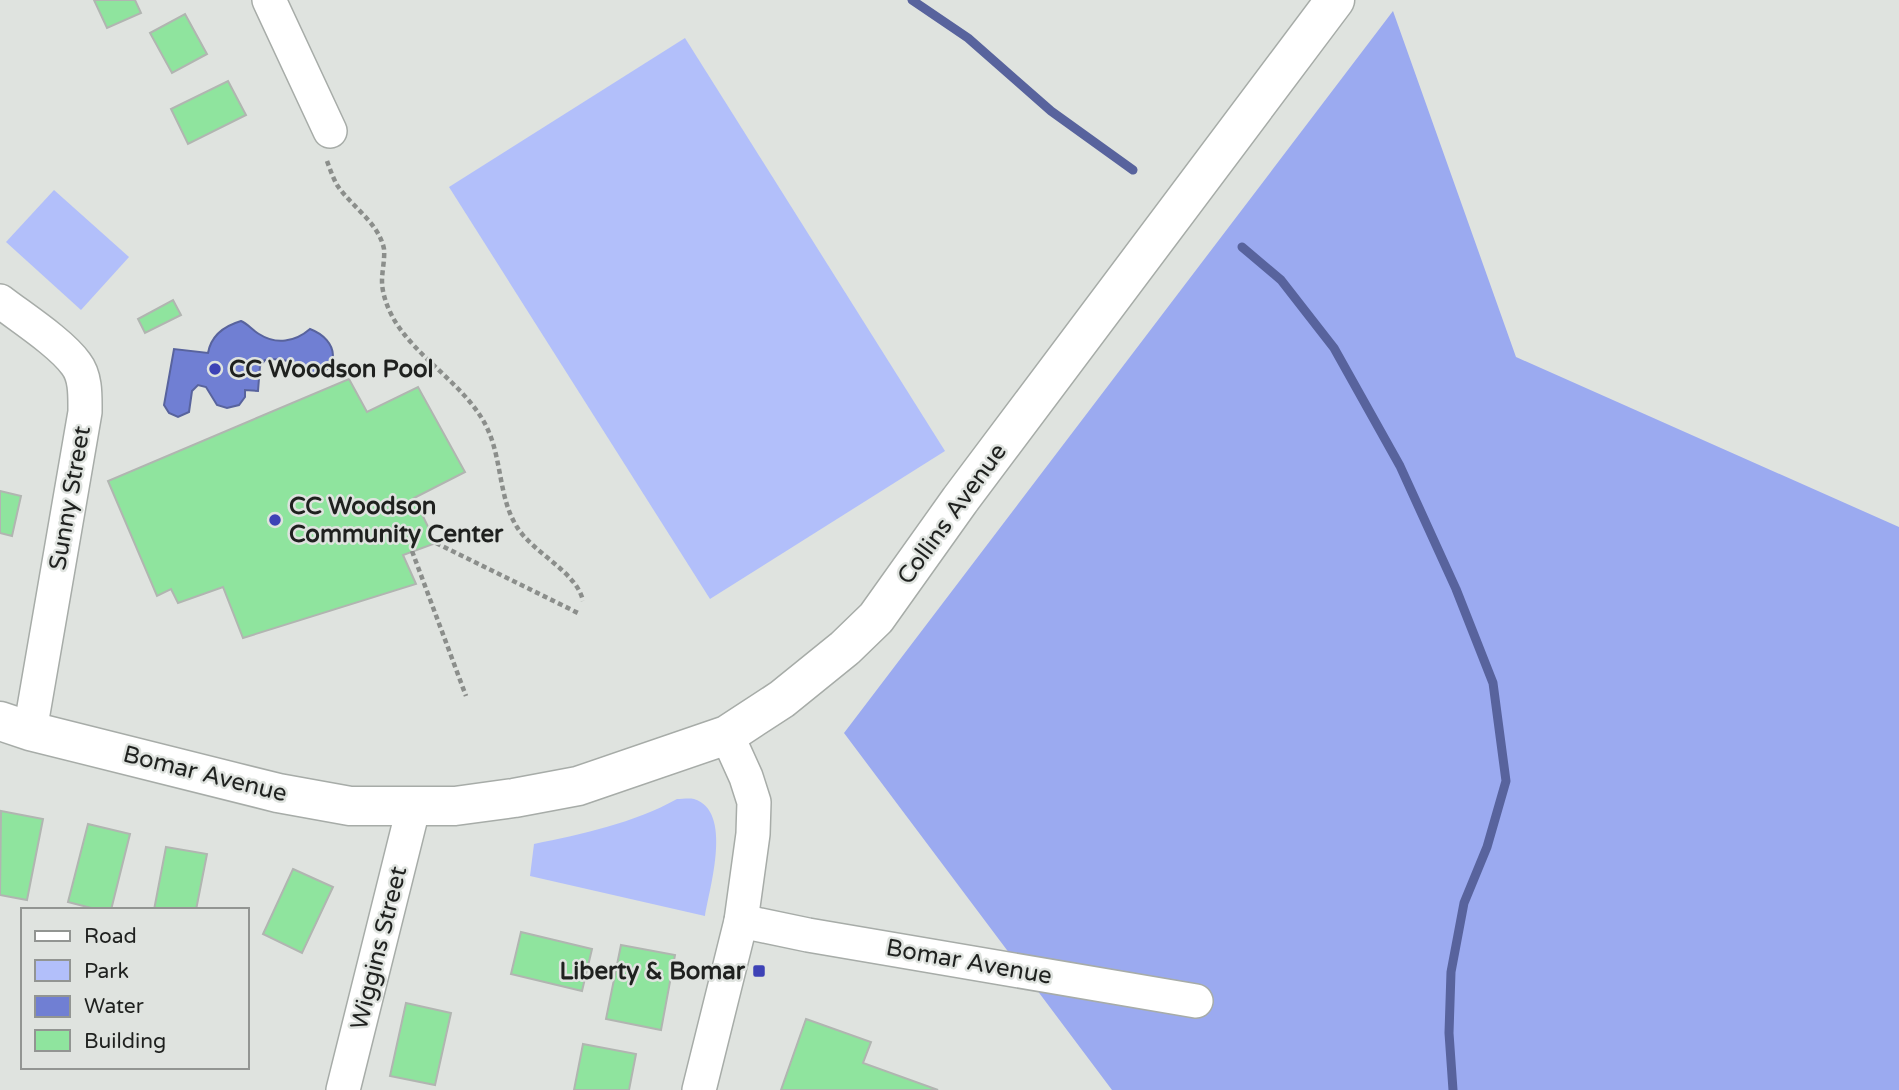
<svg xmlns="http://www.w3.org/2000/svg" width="1899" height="1090" viewBox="0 0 1899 1090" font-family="'Varela Round',sans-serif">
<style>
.green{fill:#b2bffa}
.forest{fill:#9baaf0}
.water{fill:#707fd3;stroke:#58639d;stroke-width:2}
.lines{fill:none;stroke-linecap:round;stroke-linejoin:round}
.stream{stroke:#58639d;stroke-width:9}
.building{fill:#8fe49e;stroke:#b1b5b1;stroke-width:2}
.street-casing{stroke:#a7aca8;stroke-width:36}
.secondary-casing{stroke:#a7aca8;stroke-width:41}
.path{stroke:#8b8e8b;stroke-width:4.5;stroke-dasharray:5 3.5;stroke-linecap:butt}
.street{stroke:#fff;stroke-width:33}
.secondary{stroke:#fff;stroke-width:38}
.poi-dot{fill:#3d42b6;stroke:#dfe3df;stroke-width:2.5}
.labels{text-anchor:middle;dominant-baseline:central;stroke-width:5;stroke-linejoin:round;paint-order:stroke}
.poi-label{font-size:24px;font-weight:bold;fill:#1f211f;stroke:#dfe3df;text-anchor:start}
.street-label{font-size:24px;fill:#1f211f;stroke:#dfe3df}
</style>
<rect width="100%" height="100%" fill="#dfe3df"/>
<g class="green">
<path d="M685 38 945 451 710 599 449 187Z"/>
<path d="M54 190 129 257 81 310 6 242Z"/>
<path d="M677 799C682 799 689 798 694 799 733 811 710 886 705 916L530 876 534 844C582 834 634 823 677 799Z"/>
</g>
<path class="forest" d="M1393 11 1516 357 1899 527V1090H1112L844 733Z"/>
<path class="water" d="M241 321C248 324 252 330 259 334 276 345 295 342 310 329 339 340 342 370 310 378 299 362 284 357 265 360L260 366 258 391 245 390V397L239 405 227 408 217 405 206 387 198 385 192 391 189 412 178 417 169 413 164 405 174 349 208 353C211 336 224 326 241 321Z"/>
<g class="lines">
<g class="stream">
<path d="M912 0 968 38 1051 111 1133 170"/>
<path d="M1242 247 1281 280 1334 348 1400 466 1456 589 1493 683 1506 781 1487 847 1464 903 1451 972 1449 1033 1453 1090"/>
</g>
</g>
<g class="building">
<path d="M94 0H135L141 13 107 28Z"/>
<path d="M185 14 207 54 172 73 150 33Z"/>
<path d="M228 81 246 115 188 144 171 109Z"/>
<path d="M173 300 181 315 145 333 138 319Z"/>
<path d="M349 379 367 412 418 387 465 472 414 498 436 543 403 555 416 584 243 638 223 587 178 603 171 589 157 596 108 481Z"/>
<path d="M0 491 21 496 12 536 0 533Z"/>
<path d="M1 811 43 819 27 900 0 895Z"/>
<path d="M88 824 130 834 111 910H99L68 902Z"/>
<path d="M166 847 207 854 196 910H154Z"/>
<path d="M293 869 333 887 302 953 263 934Z"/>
<path d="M521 932 592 949 582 991 511 974Z"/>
<path d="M621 945 675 955 661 1030 606 1019Z"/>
<path d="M406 1003 451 1013 435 1085 390 1076Z"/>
<path d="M806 1019 871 1042 863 1063 938 1090H781Z"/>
<path d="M583 1044 636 1054 629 1090H574Z"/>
</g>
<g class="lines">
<g class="street-casing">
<g id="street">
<path d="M269 0 330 131"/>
<path d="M0 301C22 318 61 343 76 364 86 377 85 396 85 412L30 731"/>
<path d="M741 921 808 935 1196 1001"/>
<path d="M343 1090 414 805"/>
<path d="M699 1090 741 921 753 834 754 802 746 777 727 735"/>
</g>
</g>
<g class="secondary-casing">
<path id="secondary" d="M0 721 30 731 278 793 350 806H455L514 798 578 786 727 735 782 699 845 648 876 618 960 500 1335 0"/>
</g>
<g class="path">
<path d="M327 161C330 169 333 178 337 185 351 206 379 223 384 249 385 259 382 271 382 281 382 299 393 321 404 334 430 367 471 392 488 430 502 461 499 499 517 527 533 553 577 572 583 601"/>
<path d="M436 543 578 613"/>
<path d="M412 551 466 696"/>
</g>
<use href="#street" class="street"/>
<use href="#secondary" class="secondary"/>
</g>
<g class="poi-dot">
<circle cx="215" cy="369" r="7"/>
<circle cx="275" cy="520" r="7"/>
<rect x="752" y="964" width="14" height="14" rx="3.5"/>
</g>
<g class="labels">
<g class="poi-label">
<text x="229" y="369">CC Woodson Pool</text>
<text x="289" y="506">CC Woodson<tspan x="289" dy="28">Community Center</tspan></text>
<text x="745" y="971" text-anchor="end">Liberty &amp; Bomar</text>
</g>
<g class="street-label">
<text transform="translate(70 498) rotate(-80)">Sunny Street</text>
<text transform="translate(952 514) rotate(-54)">Collins Avenue</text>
<text transform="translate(205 774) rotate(14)">Bomar Avenue</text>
<text transform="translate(379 948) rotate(-76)">Wiggins Street</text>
<text transform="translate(969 962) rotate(10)">Bomar Avenue</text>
</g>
</g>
<rect x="21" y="908" width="228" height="161" fill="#dfe3df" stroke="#929592" stroke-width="2"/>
<rect x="35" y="931" width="35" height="10" fill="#ffffff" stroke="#929592" stroke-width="2"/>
<text x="84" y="943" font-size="21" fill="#1f211f">Road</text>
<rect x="35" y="960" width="35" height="21" fill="#b2bffa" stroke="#929592" stroke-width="2"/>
<text x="84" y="978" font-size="21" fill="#1f211f">Park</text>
<rect x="35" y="996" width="35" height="21" fill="#707fd3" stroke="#929592" stroke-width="2"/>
<text x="84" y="1013" font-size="21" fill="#1f211f">Water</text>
<rect x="35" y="1030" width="35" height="21" fill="#8fe49e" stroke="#929592" stroke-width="2"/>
<text x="84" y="1048" font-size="21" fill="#1f211f">Building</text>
</svg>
